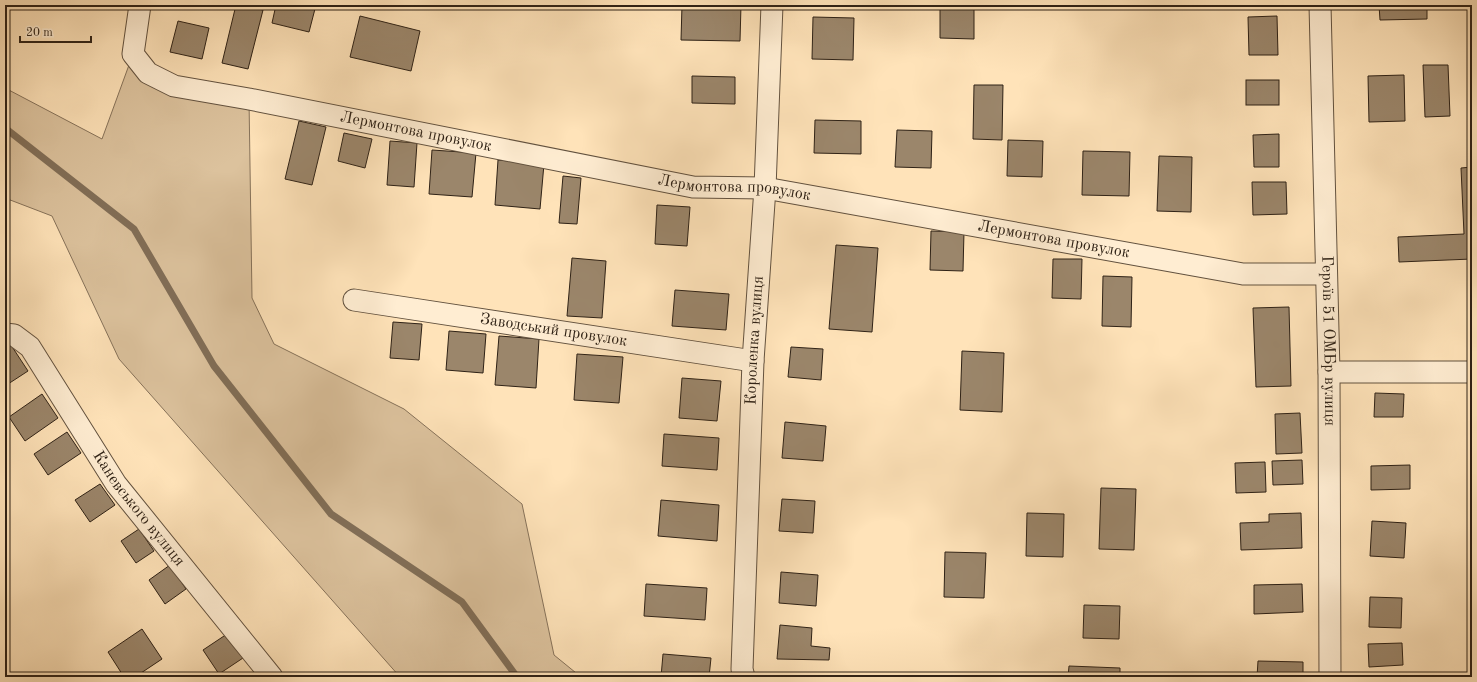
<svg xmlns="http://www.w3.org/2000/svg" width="1477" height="682" viewBox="0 0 1477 682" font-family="'Old Standard TT',serif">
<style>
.green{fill:#dcc29d;stroke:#86725a}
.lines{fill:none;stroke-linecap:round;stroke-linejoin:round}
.stream{stroke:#816e57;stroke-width:7}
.building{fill:#9b866b;stroke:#2f2216}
.minor-casing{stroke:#63523f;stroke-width:23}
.minor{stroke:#ffedd2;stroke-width:21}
.labels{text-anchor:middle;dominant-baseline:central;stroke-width:3;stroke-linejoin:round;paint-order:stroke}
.street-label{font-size:16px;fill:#2f2216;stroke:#ffedd2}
</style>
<rect width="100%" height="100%" fill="#ffe3b9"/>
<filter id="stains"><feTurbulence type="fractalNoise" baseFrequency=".005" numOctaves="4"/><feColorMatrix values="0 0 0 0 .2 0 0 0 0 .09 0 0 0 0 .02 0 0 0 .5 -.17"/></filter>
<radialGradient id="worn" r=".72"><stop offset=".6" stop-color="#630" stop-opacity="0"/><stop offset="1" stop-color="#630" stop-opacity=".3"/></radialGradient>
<path class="green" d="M133 54 148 73 249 99 252 298 274 344 404 409 522 504 554 655 581 677H400L119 359 52 216 5 198V88L102 139Z"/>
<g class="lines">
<path class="stream" d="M5 128 134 229 214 366 331 514 462 602 517 677"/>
</g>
<g class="building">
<path d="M236 5 263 10 248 69 222 63Z"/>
<path d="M276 5H316L309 32 272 23Z"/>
<path d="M682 5H741L740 41 681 40Z"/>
<path d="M940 5H974V39L940 38Z"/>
<path d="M1379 5H1427V19L1380 20Z"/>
<path d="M360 16 420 31 411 71 350 57Z"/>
<path d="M1277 16 1278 55H1249L1248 17Z"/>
<path d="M813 17 854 18 853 60 812 59Z"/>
<path d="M178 21 209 28 202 59 170 52Z"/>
<path d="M1423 65H1448L1450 116 1425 117Z"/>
<path d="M1404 75 1405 121 1369 122 1368 76Z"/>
<path d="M692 76 735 77V104L692 103Z"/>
<rect x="1246" y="80" width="33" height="25"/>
<path d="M974 85H1003L1002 140 973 139Z"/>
<path d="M815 120 861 121V154L814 153Z"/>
<path d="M299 121 326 127 312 185 285 179Z"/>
<path d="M897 130 932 131 931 168 895 167Z"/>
<path d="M344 133 372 139 365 168 338 161Z"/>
<path d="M1279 134V167H1254L1253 135Z"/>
<path d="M1008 140 1043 141 1042 177 1007 176Z"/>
<path d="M390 141 417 143 414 187 387 185Z"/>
<path d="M432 150 476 153 472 197 429 194Z"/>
<path d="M1083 151 1130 152 1129 196 1082 195Z"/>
<path d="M1159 156 1192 157 1191 212 1157 211Z"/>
<path d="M498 160 544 164 540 209 495 205Z"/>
<path d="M1472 167V259L1399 262 1398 237 1464 234 1461 168Z"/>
<path d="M563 176 581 178 577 224 559 223Z"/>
<path d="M1252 182H1286L1287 214 1253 215Z"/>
<path d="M657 205 690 207 687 246 655 244Z"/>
<path d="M931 231 964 232 963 271 930 270Z"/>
<path d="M836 245 878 248 872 332 829 329Z"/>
<path d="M572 258 606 261 602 318 567 316Z"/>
<path d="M1053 259H1082L1081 299 1052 298Z"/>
<path d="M5 276 9 283 5 285Z"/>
<path d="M1103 276 1132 277 1131 327 1102 326Z"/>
<path d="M675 290 729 294 726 330 672 326Z"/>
<path d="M1289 307 1291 386 1256 387 1253 308Z"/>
<path d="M393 322 422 324 419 360 390 358Z"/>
<path d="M449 331 486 334 483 373 446 370Z"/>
<path d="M499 336 539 339 536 388 495 385Z"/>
<path d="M7 339 28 371 5 386V341Z"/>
<path d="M791 347 823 349 821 380 788 377Z"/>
<path d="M962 351 1004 353 1002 412 960 410Z"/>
<path d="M577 354 623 357 619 403 574 400Z"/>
<path d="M682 378 721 381 717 421 679 418Z"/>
<path d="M1375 393 1404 394 1403 417H1374Z"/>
<path d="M42 394 58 418 25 441 9 417Z"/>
<path d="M1300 413 1302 453 1276 454 1275 414Z"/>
<path d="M785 422 826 426 823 461 782 458Z"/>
<path d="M67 432 81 453 48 475 34 454Z"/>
<path d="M664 434 719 438 717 470 662 466Z"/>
<path d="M1302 460 1303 484 1273 485 1272 461Z"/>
<path d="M1265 462 1266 492 1236 493 1235 463Z"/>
<path d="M1410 465V489L1371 490V466Z"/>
<path d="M100 484 115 505 90 522 75 500Z"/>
<path d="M1101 488 1136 489 1134 550 1099 549Z"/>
<path d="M782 499 815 501 813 533 779 531Z"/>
<path d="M661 500 719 505 717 541 658 536Z"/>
<path d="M1027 513 1064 514 1063 557 1026 556Z"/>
<path d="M1301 513 1302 548 1241 550 1240 523 1269 522V514Z"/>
<path d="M1372 521 1406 523 1404 558 1370 556Z"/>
<path d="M139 529 154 551 136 563 121 541Z"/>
<path d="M945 552 986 553 984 598 944 597Z"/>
<path d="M170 565 186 589 165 604 149 580Z"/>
<path d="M781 572 818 575 816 606 779 603Z"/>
<path d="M646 584 707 588 705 620 644 616Z"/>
<path d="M1302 584 1303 612 1254 614V585Z"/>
<path d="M1370 597 1402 598 1401 628 1369 627Z"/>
<path d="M1084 605 1120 606 1119 639 1083 638Z"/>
<path d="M780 625 812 628 811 646 830 648 829 660 777 659Z"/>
<path d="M142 629 162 659 135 677H124L108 652Z"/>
<path d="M227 634 243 658 219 674 203 650Z"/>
<path d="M1402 643 1403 665 1369 667 1368 644Z"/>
<path d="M663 654 711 658 709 677H661Z"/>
<path d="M1258 661 1303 662V677H1257Z"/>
<path d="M1069 666 1120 668V677H1068Z"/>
</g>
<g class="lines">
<g class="minor-casing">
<g id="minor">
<path id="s1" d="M140 5 133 54 148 73 174 86 249 99 693 187 765 188 1243 274H1326"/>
<path id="s2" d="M1320 5 1329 372 1330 677"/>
<path id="s3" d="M354 300 753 361"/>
<path id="s4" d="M5 334 14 335 30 347 116 484 272 677"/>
<path d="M1329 372H1472"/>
<path id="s5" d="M744 677 742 669 753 361 765 188 772 5"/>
</g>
</g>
<use href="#minor" class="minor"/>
</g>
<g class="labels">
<g class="street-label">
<text stroke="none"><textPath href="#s1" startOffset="349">Лермонтова провулок</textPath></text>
<text stroke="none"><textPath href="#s1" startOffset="673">Лермонтова провулок</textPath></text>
<text stroke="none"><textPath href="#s1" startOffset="997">Лермонтова провулок</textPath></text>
<text stroke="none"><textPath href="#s3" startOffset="202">Заводський провулок</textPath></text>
<text stroke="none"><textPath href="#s5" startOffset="337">Короленка вулиця</textPath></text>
<text stroke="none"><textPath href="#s2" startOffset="336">Героїв 51 ОМБр вулиця</textPath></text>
<text stroke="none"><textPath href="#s4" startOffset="224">Каневського вулиця</textPath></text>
</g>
</g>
<rect width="1477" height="682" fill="none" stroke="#ffe3b9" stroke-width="20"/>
<rect x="6" y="6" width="1465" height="670" fill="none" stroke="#2f2216" stroke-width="2"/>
<rect x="10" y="10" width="1457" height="662" fill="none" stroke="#2f2216"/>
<path d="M20 36v6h71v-6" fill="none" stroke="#2f2216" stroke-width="2"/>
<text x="26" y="36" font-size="12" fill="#2f2216" stroke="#ffedd2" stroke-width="3" paint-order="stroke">20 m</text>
<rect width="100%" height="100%" filter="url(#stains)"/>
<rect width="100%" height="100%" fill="url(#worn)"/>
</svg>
